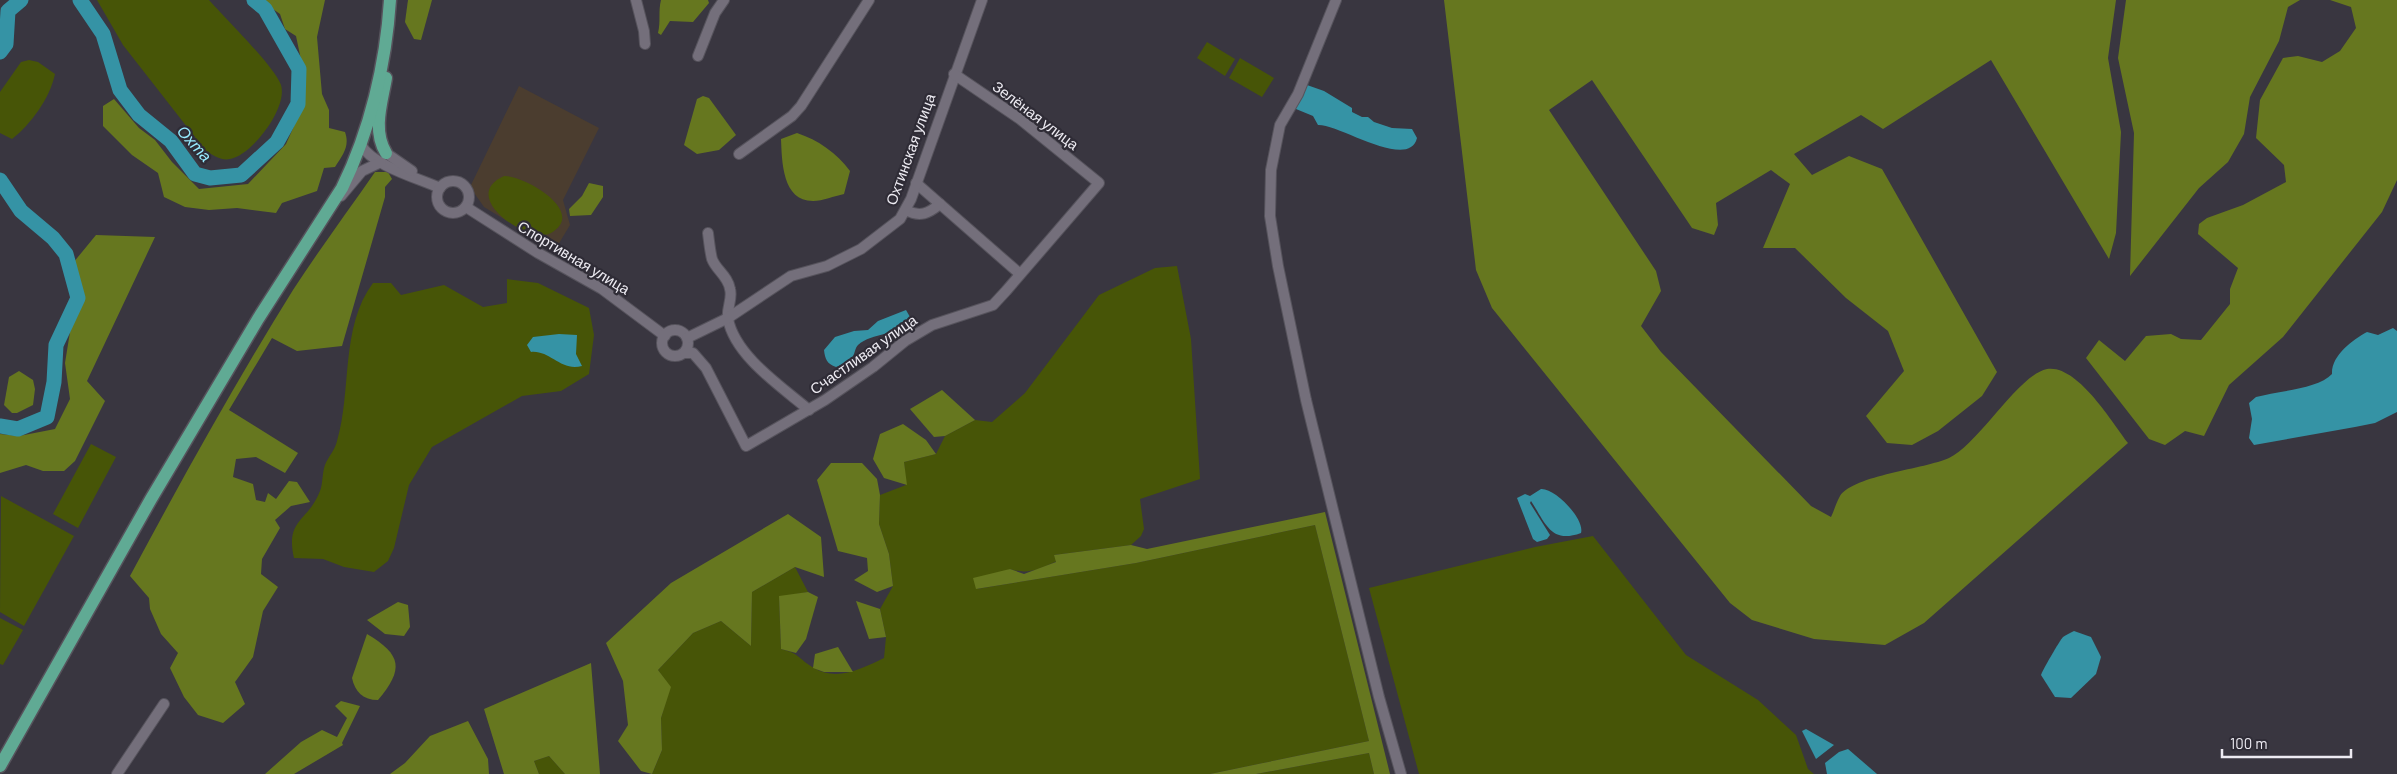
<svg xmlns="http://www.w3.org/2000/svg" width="2397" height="774" viewBox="0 0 2397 774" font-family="Barlow,sans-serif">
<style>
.education{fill:#4b3d2f}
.green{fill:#475507}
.forest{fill:#66771f}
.water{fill:#3593a5}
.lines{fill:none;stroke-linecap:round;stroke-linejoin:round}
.river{stroke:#3593a5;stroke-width:15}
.minor-casing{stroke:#56535c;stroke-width:12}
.major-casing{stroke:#56535c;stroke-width:15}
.minor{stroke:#746f7b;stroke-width:10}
.major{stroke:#60aa94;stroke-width:12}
.labels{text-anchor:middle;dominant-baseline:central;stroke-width:4.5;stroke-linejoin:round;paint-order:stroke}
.street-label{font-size:15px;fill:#edebf2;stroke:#2f2c36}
.water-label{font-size:16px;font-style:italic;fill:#98ecff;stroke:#2f2c36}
</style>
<rect width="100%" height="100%" fill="#393640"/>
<path class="education" d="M519 86 599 128 563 200 570 225 555 250 484 207 470 187Z"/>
<g class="green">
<path d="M97 0H209C224 17 275 67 281 85 288 108 252 155 230 159 221 161 212 155 205 150L123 45Z"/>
<path d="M1207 42 1235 59 1225 76 1197 58Z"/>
<path d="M1240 58 1274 78 1262 97 1229 78Z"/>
<path d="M29 60 38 62 55 74C50 98 31 124 12 139L0 133V92L21 62Z"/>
<path d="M504 176C524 175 588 212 551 233 530 245 457 197 504 176Z"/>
<path d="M1177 266 1191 339 1200 479 1140 499 1144 529 1141 536 1131 545 1054 555 1057 561C1040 569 1028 575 1010 569L977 589 1136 563 1315 525 1369 741 1210 774H652L662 750 661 718 670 687 658 670 693 633 721 621 751 646 752 592 795 567 808 592 779 597 781 649C801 654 798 659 814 668 837 682 863 668 884 658L886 637 880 609 893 586 889 554 879 524 880 495 906 485 904 462 936 454 945 436 975 420 992 422 1025 393 1099 295 1155 268Z"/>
<path d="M507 279 538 283 589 308 594 335 589 374 561 391 522 396 432 447 409 485 394 548 388 561 374 572 344 567 323 559 294 558C285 519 308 522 320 491 323 483 322 473 325 465 328 457 335 450 337 441 352 391 340 327 373 283H391L401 295 444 285 483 307 507 303Z"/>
<path d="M91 444 116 457 78 528 53 514Z"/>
<path d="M1 496 74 536 24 626 0 612Z"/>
<path d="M1593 536 1686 655 1758 700 1796 735 1808 769 1814 774H1419L1369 588 1535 547Z"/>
<path d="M0 618 23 630 3 665 0 664Z"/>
<path d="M1369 753 1374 774H1256Z"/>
<path d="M549 756 565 774H539L534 761Z"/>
</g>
<g class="forest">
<path d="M260 0H325L317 37 322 94 329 110V128L345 132C350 146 343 155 335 167L324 168 317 191 282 203 276 213 237 208 209 210 185 207 164 197 158 173 132 155 103 126V106L114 99 139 128 155 140 172 162 199 189 248 184 286 144 303 106 304 74 296 36 285 29 280 14Z"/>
<path d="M408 0H432L421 40 414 39 405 22Z"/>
<path d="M661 0H708L709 3 693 22 670 21 661 35 658 33C661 21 658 12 661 0Z"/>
<path d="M1444 0H2116L2108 58 2121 132 2116 233 2109 259 1991 60 1883 129 1861 115 1794 154 1812 175 1849 156 1882 169 1997 372 1982 396 1938 431 1912 445 1887 443 1866 416 1904 371 1888 331 1846 298 1795 248H1763L1790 184 1771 170 1716 203 1718 225 1714 235 1692 228 1592 80 1549 110 1656 271 1661 291 1641 326 1661 352 1811 506 1831 517C1834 511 1836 503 1840 496 1854 475 1925 469 1949 458 1979 444 2018 375 2047 369 2077 364 2112 422 2128 443L1924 623 1885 645 1814 639 1752 620 1730 603 1492 308 1476 270Z"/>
<path d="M2126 0H2300L2288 7 2279 41 2250 97 2244 134 2228 162 2199 188 2130 276 2134 133 2118 58Z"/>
<path d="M2330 0H2397V180L2382 212 2283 337 2229 385 2204 436 2185 431 2165 445 2149 439 2086 358 2099 340 2125 361 2146 336 2171 334 2181 339 2201 340 2230 304V289L2238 268 2198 234 2199 224 2207 218 2243 205 2286 182 2284 165 2256 138 2260 100 2283 58 2298 56 2322 62 2340 51 2356 28 2351 7Z"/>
<path d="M703 96 709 98 736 135 719 150 697 154 684 145 697 99Z"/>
<path d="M797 133C818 140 837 153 850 171L844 194C834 196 823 201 813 201 782 201 782 161 781 139Z"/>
<path d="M375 172H388L392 179 385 187V197L342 346 297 351 272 338 229 410 298 453 285 473 256 457 236 459 233 477 253 484 256 500 265 502 268 493 276 499 289 481 297 482 310 502 291 506 275 520 280 528 262 559 261 574 278 587 263 611 253 657 235 682 245 704 223 723 198 715 184 697 170 668 178 653 161 634 150 609 149 598 130 576C182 479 235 383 293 290 319 250 348 211 375 172Z"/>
<path d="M589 183 603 186V197L591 215 570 216 569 209 582 196Z"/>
<path d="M96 235 155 237 87 381 105 401 75 461 64 471H43L26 465 0 473V434L19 436 55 429 70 399 65 363 70 332 82 299 73 263Z"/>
<path d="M19 371 33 380 35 389 33 405 17 413H12L4 405 9 377Z"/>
<path d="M942 390 975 420 945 436 934 437 910 409Z"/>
<path d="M903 424 926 440 936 454 904 462 907 485 884 478 873 459 880 434Z"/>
<path d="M831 463H862L877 479 880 495 879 524 889 554 893 586 877 592 854 580 868 571 867 558 838 551 817 480Z"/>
<path d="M1325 512 1390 774H1374L1369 753 1256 774H1210L1369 741 1315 525 1136 563 976 589 973 578 1010 569 1024 574 1056 562 1054 555 1131 545 1147 549Z"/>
<path d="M788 514 821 537 824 577 795 567 752 592 751 646 721 621 693 633 658 670 671 687 661 718 662 750 652 774 641 771 618 741 628 725 623 681 606 643 671 583Z"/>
<path d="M808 592 818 597 806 639 796 653 781 649 779 596Z"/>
<path d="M856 601 880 609 886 637 869 639Z"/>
<path d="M398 602 408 605 410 627 404 636 385 634 367 620Z"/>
<path d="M367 634C402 655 404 669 378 700 363 700 355 692 352 678Z"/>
<path d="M838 647 853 672H824L813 668 815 654Z"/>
<path d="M591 663 600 774H565L549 756 534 761 539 774H504L484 709Z"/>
<path d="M341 701 360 706 342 743 343 745 294 774H265L301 742 322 730 337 737 347 718 335 706Z"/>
<path d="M468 721 488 759 489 774H390L405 763 430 736Z"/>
</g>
<g class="water">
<path d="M1307 85 1324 91 1352 108V112L1362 117H1368L1374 122 1392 128 1412 129 1417 138C1409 171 1339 124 1318 125L1313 116 1296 109V105Z"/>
<path d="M906 310 910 317C899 337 872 332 858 345 855 348 855 353 853 356 850 362 843 364 836 367 827 364 825 359 824 350L835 337 854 331 868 330 878 321Z"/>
<path d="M2393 328 2397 331V412L2375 423 2355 427 2254 445 2249 438 2252 419 2249 403 2256 397C2278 391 2318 389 2332 374 2331 356 2352 340 2367 332L2378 335Z"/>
<path d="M559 334 577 335 576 354 582 366C561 372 550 350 531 352L527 345 533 337Z"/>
<path d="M1541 489C1555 488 1585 519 1581 533 1551 544 1546 524 1531 501L1530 503 1550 535 1547 539 1537 542 1533 539 1517 498 1525 494 1530 496Z"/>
<path d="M2074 631 2091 637 2101 657 2096 674 2071 698 2055 697 2041 675C2042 671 2060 640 2063 637 2066 635 2070 633 2074 631Z"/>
<path d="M1806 729 1834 745 1816 759 1802 731Z"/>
<path d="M1848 749 1877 774H1827L1825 763 1839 752Z"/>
</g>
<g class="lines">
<g class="river">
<path d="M80 0 103 34 120 90 139 115 171 141 195 174 210 178 241 175 277 142 298 104 299 69 265 9 254 0"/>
<path d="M0 52 6 44 8 11 21 0"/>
<path d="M0 180 21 211 53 238 66 254 78 298 56 345 54 382 47 417 18 429 0 426"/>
</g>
<g class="minor-casing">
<g id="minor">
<path d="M636 0 644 31 645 44"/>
<path d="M1336 0 1298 94 1280 125 1271 170 1270 216 1278 266 1306 400 1379 697 1401 774"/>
<path d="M698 56 715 13 724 0"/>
<path d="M361 145C373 166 418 178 440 188"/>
<path d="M386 153 412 171"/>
<path d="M739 154 792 116 801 106 869 0"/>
<circle cx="453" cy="197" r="16"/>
<path d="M916 183 1020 274"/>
<path d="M341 196 362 171 381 162"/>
<path d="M466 207 538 253 602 289 665 336"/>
<path d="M906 210C920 218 929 213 940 204"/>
<path d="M708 233C709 241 710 251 712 259 716 270 728 276 730 289 733 299 726 309 728 319 735 356 782 387 809 410"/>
<circle cx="675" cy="343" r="13"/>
<path d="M687 338 728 318 791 276 827 266 861 249 900 219 911 199 982 0"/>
<path d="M685 353H693L706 368 746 446 825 400 873 367 905 341 932 325 993 305 1006 291 1099 183 1020 119 954 74"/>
<path d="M117 774 164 704"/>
</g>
</g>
<g class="major-casing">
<g id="major">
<path d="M386 153C372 130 382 102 386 78"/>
<path d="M0 766 151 499 258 319 342 188C370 131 386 64 390 0"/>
</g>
</g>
<use href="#minor" class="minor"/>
<use href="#major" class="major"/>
</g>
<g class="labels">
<g class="street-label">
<text transform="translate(1036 115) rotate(37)">Зелёная улица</text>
<text transform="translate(910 149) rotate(-70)">Охтинская улица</text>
<text transform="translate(574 257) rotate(31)">Спортивная улица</text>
<text transform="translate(863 354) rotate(-35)">Счастливая улица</text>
</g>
<g class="water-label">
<text transform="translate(195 143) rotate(48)">Охта</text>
</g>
</g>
<path d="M2222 749v8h129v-8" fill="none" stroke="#edebf2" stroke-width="2.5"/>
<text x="2230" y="749" font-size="15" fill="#edebf2" stroke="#2f2c36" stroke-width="4" paint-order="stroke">100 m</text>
</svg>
